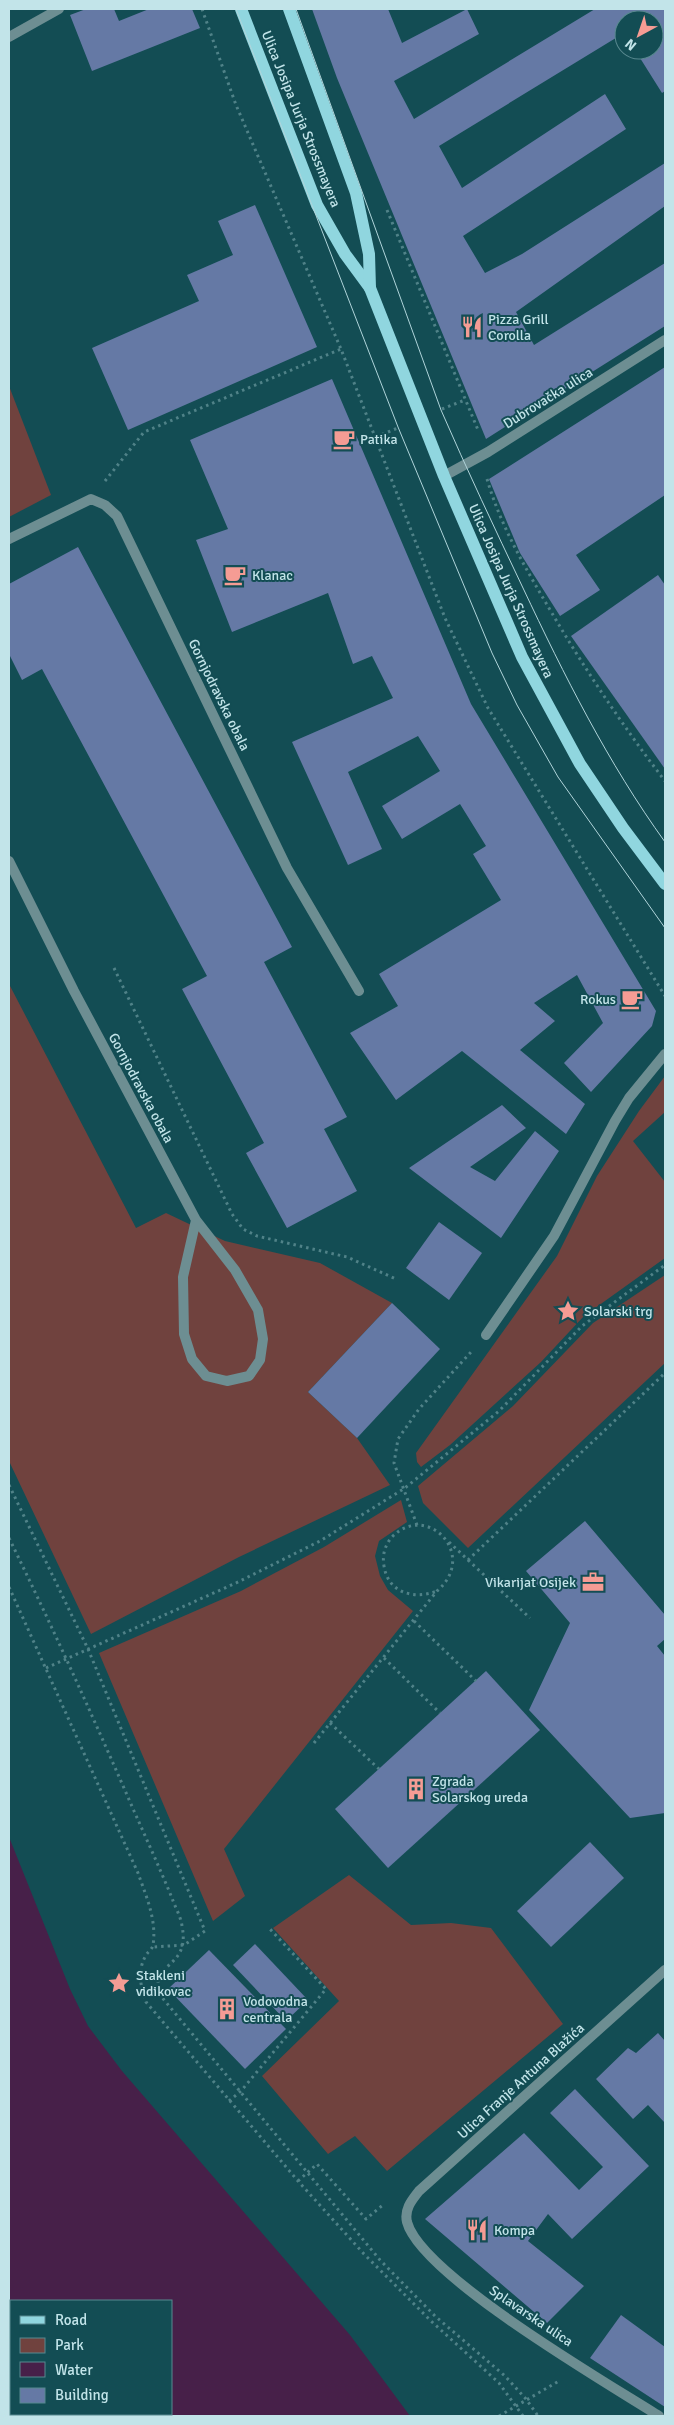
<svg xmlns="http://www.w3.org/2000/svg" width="674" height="2425" viewBox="0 0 674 2425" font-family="Signika,sans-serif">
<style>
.green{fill:#70423e}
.water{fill:#472049;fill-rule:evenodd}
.building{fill:#6579a5}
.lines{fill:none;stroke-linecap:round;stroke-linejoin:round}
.path{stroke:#508288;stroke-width:3;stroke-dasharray:2.5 4;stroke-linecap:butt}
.lane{stroke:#6d8e92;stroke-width:10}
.street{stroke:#6d8e92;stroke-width:10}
.primary{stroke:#90d6df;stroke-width:12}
.tram{stroke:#b0d4da;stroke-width:1}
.labels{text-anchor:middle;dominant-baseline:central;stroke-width:4;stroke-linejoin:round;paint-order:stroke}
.street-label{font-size:14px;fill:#c2e4e9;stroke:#134d54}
.poi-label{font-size:14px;fill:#c2e4e9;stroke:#134d54;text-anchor:start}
</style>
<rect width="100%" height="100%" fill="#134d54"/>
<g class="green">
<path d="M9 386 51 495 9 517Z"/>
<path d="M9 984 136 1228 166 1213 225 1241 320 1263 392 1303 308 1392 357 1438 390 1485 239 1557 91 1634 9 1461Z"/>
<path d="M665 1076V1112L633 1141 665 1182V1258L584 1316 541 1362 450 1445 421 1467 417 1462 416 1453 557 1256 597 1176 639 1111Z"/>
<path d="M665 1275V1363L468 1548 423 1503 418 1486 513 1406 593 1323Z"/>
<path d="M401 1500 407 1522 379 1541 375 1556 380 1576 388 1590 413 1611 224 1849 245 1896 213 1921 99 1653 241 1591 324 1547Z"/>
<path d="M349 1875 411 1925 451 1923 491 1928 563 2024 387 2171 355 2136 328 2154 262 2076 339 2001 273 1928Z"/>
</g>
<path class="water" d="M9 1837 70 1989 88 2026 122 2071 350 2335 410 2416H9ZM11 2301H171V2414H11Z"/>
<g class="building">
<path d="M86 9H114L119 21 149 9H192L200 28 92 71 70 15Z"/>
<path d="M312 9H388L402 43 467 9 479 34 394 81 414 119 595 9H665V91L662 93 635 50H654V20H624V33L439 146 462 188 605 94 626 129 463 236 485 273 522 254 665 163V206L516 312 534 345 665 263V326L486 439 337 78Z"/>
<path d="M255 205 317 347 128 430 92 348 199 301 187 275 233 255 218 221Z"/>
<path d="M665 367V495L576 555 600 590 560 616 520 553 489 479Z"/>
<path d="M332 379 471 704 656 1011 652 1026 591 1092 564 1063 603 1023 577 975 534 1003 555 1021 520 1050 585 1104 566 1134 462 1051 396 1100 350 1033 398 1006 379 974 501 900 473 854 486 846 460 804 402 839 382 806 440 771 418 736 348 772 382 849 348 865 292 742 393 698 372 656 353 664 328 593 232 632 196 540 228 529 190 440Z"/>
<path d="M78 547 292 947 264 962 347 1117 324 1129 357 1191 287 1228 246 1153 264 1143 182 989 207 976 42 669 22 680 9 654V584Z"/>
<path d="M658 575 665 585V769L571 636Z"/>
<path d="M502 1105 526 1128 470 1167 495 1181 535 1131 559 1151 501 1238 409 1168Z"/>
<path d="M439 1222 482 1253 449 1300 406 1268Z"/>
<path d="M392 1303 440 1349 357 1438 308 1392Z"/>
<path d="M585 1521 665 1615V1639L657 1646 665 1656V1813L630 1818 529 1710 570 1623 526 1571Z"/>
<path d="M486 1671 540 1730 388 1868 335 1809Z"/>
<path d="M590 1842 624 1878 551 1947 517 1911Z"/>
<path d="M255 1944 308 2000 286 2021 233 1965Z"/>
<path d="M209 1950 286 2029 245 2069 168 1989Z"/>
<path d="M658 2033 665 2041V2123L648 2105 633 2119 596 2079 628 2048 636 2053Z"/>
<path d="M575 2089 649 2166 572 2239 548 2214 528 2241 584 2286 547 2323 425 2219 524 2133 579 2190 603 2167 550 2113Z"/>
<path d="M621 2315 665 2347V2407L590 2358Z"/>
</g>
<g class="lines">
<g class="path">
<path d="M202 9 236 105 341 349 445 618 488 708 665 996"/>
<path d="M387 210 478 430"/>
<path d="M442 409 465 400"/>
<path d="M376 437 400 427"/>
<path d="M487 479C500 524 523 564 546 603 582 665 622 725 665 781"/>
<path d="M105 481 144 432 341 349"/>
<path d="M114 968 232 1214 243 1229 257 1236 347 1257 396 1279"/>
<path d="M9 1485 88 1649 205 1931 184 1945 153 1947"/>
<path d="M417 1525 394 1463 398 1439 419 1409 471 1352"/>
<path d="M9 1538C53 1628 94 1719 134 1811 147 1840 160 1869 172 1898 175 1907 181 1917 182 1926 191 1970 148 1961 160 1995L380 2260 435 2316 505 2376 526 2399 538 2416"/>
<path d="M449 1542 468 1560 665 1373"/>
<path d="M468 1560 530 1618"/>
<path d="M9 1587 138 1873C146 1896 157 1920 153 1945 152 1950 147 1952 145 1957 137 1972 141 1988 146 2002L298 2181 364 2254 431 2321 499 2383 523 2416"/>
<path d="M414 1621 476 1681"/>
<path d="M384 1658 440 1713"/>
<path d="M46 1668 236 1583 320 1541 405 1488 499 1411 582 1326 665 1265"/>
<path d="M330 1723 379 1769"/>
<path d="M314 1743 437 1591C479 1555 427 1501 392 1537 385 1545 382 1555 384 1566 388 1593 414 1600 437 1591"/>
<path d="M229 2101 241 2091 326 1989 269 1928"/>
<path d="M298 2181 317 2164 366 2219 384 2204"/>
<path d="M499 2416 559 2381"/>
</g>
<g class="lane">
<path d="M9 37 59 9"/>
<path d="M9 539 91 499 105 505 117 516 287 868 359 991"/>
</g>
<g class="street">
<path d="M444 476 488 452 665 340"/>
<path d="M9 861 74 991 196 1220 235 1270 258 1310 263 1339 260 1360 249 1376 227 1381 206 1376 192 1359 184 1334 183 1277 196 1220"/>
<path d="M486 1335 554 1236 615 1121 629 1098 665 1054"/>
<path d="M659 2416C607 2383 421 2275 407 2222 404 2209 412 2200 419 2191L665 1970"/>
</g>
<g class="primary">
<path d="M241 9 317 205 345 254 370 288 444 476 522 657 580 764 623 828 665 884"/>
<path d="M289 9 356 193 369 254 370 288"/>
</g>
<g class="tram">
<path d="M236 9 398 427 492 653 517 705 558 777 665 928"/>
<path d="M296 9 441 410C467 470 495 529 523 588 564 675 608 763 665 842"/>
</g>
</g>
<defs>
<g id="restaurant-bare" transform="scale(1.725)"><path d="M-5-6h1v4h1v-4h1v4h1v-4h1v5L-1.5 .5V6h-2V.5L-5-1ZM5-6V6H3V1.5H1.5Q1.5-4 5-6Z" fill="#f59c94" stroke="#134d54" stroke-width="2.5" paint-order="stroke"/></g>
<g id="cafe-bare" transform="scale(1.725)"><path d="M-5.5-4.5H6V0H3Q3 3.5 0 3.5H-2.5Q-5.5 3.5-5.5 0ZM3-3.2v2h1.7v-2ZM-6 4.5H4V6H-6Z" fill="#f59c94" stroke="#134d54" stroke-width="2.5" paint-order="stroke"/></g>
<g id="sight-bare" transform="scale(1.725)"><path d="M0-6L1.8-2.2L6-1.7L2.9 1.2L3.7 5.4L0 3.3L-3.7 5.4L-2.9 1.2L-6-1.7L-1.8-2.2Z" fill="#f59c94" stroke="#134d54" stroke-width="2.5" paint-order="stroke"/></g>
<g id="office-bare" transform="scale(1.725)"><path d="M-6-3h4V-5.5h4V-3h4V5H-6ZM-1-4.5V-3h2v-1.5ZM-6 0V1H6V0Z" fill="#f59c94" stroke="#134d54" stroke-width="2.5" paint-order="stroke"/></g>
<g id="building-bare" transform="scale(1.725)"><path d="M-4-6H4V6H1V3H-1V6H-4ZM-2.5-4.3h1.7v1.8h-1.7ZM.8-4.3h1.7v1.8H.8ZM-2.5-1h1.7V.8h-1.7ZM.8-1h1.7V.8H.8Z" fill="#f59c94" stroke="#134d54" stroke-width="2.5" paint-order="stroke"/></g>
</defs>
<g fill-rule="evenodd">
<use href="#restaurant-bare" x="472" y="327"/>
<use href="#cafe-bare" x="344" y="439"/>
<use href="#cafe-bare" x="235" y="575"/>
<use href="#cafe-bare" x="632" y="999"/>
<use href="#sight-bare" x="568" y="1311"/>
<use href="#office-bare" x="593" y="1582"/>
<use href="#building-bare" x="416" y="1789"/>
<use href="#sight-bare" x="119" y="1983"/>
<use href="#building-bare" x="227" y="2009"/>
<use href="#restaurant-bare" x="477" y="2230"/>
</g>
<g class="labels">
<g class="street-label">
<text transform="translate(301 119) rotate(68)">Ulica Josipa Jurja Strossmayera</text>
<text transform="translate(548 398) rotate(-32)">Dubrovačka ulica</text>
<text transform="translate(511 591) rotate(66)">Ulica Josipa Jurja Strossmayera</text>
<text transform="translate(219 695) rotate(64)">Gornjodravska obala</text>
<text transform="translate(141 1088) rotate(62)">Gornjodravska obala</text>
<text transform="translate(521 2081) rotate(-42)">Ulica Franje Antuna Blažića</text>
<text transform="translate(531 2316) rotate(34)">Splavarska ulica</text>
</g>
<g class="poi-label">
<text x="488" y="319">Pizza Grill<tspan x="488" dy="16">Corolla</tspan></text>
<text x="360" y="439">Patika</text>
<text x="252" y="575">Klanac</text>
<text x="616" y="999" text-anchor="end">Rokus</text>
<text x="584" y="1311">Solarski trg</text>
<text x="576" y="1582" text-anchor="end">Vikarijat Osijek</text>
<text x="432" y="1781">Zgrada<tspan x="432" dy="16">Solarskog ureda</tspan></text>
<text x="136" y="1975">Stakleni<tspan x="136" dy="16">vidikovac</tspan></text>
<text x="243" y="2001">Vodovodna<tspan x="243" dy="16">centrala</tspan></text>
<text x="494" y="2230">Kompa</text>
</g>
</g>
<rect width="674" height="2425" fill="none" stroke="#c2e4e9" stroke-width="20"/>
<rect x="10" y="2300" width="162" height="115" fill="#134d54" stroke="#598990"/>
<rect x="20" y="2316" width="25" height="8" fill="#90d6df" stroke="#598990"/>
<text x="55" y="2325" font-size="15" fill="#c2e4e9">Road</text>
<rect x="20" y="2338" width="25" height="15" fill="#70423e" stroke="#598990"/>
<text x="55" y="2350" font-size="15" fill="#c2e4e9">Park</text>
<rect x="20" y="2362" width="25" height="15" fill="#472049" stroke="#598990"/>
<text x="55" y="2375" font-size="15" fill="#c2e4e9">Water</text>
<rect x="20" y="2388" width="25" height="15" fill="#6579a5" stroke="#598990"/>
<text x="55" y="2400" font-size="15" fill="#c2e4e9">Building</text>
<g transform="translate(639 35) rotate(220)"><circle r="24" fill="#134d54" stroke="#598990"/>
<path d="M0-4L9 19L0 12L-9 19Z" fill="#f59c94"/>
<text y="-8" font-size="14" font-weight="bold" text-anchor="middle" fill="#c2e4e9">N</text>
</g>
</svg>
